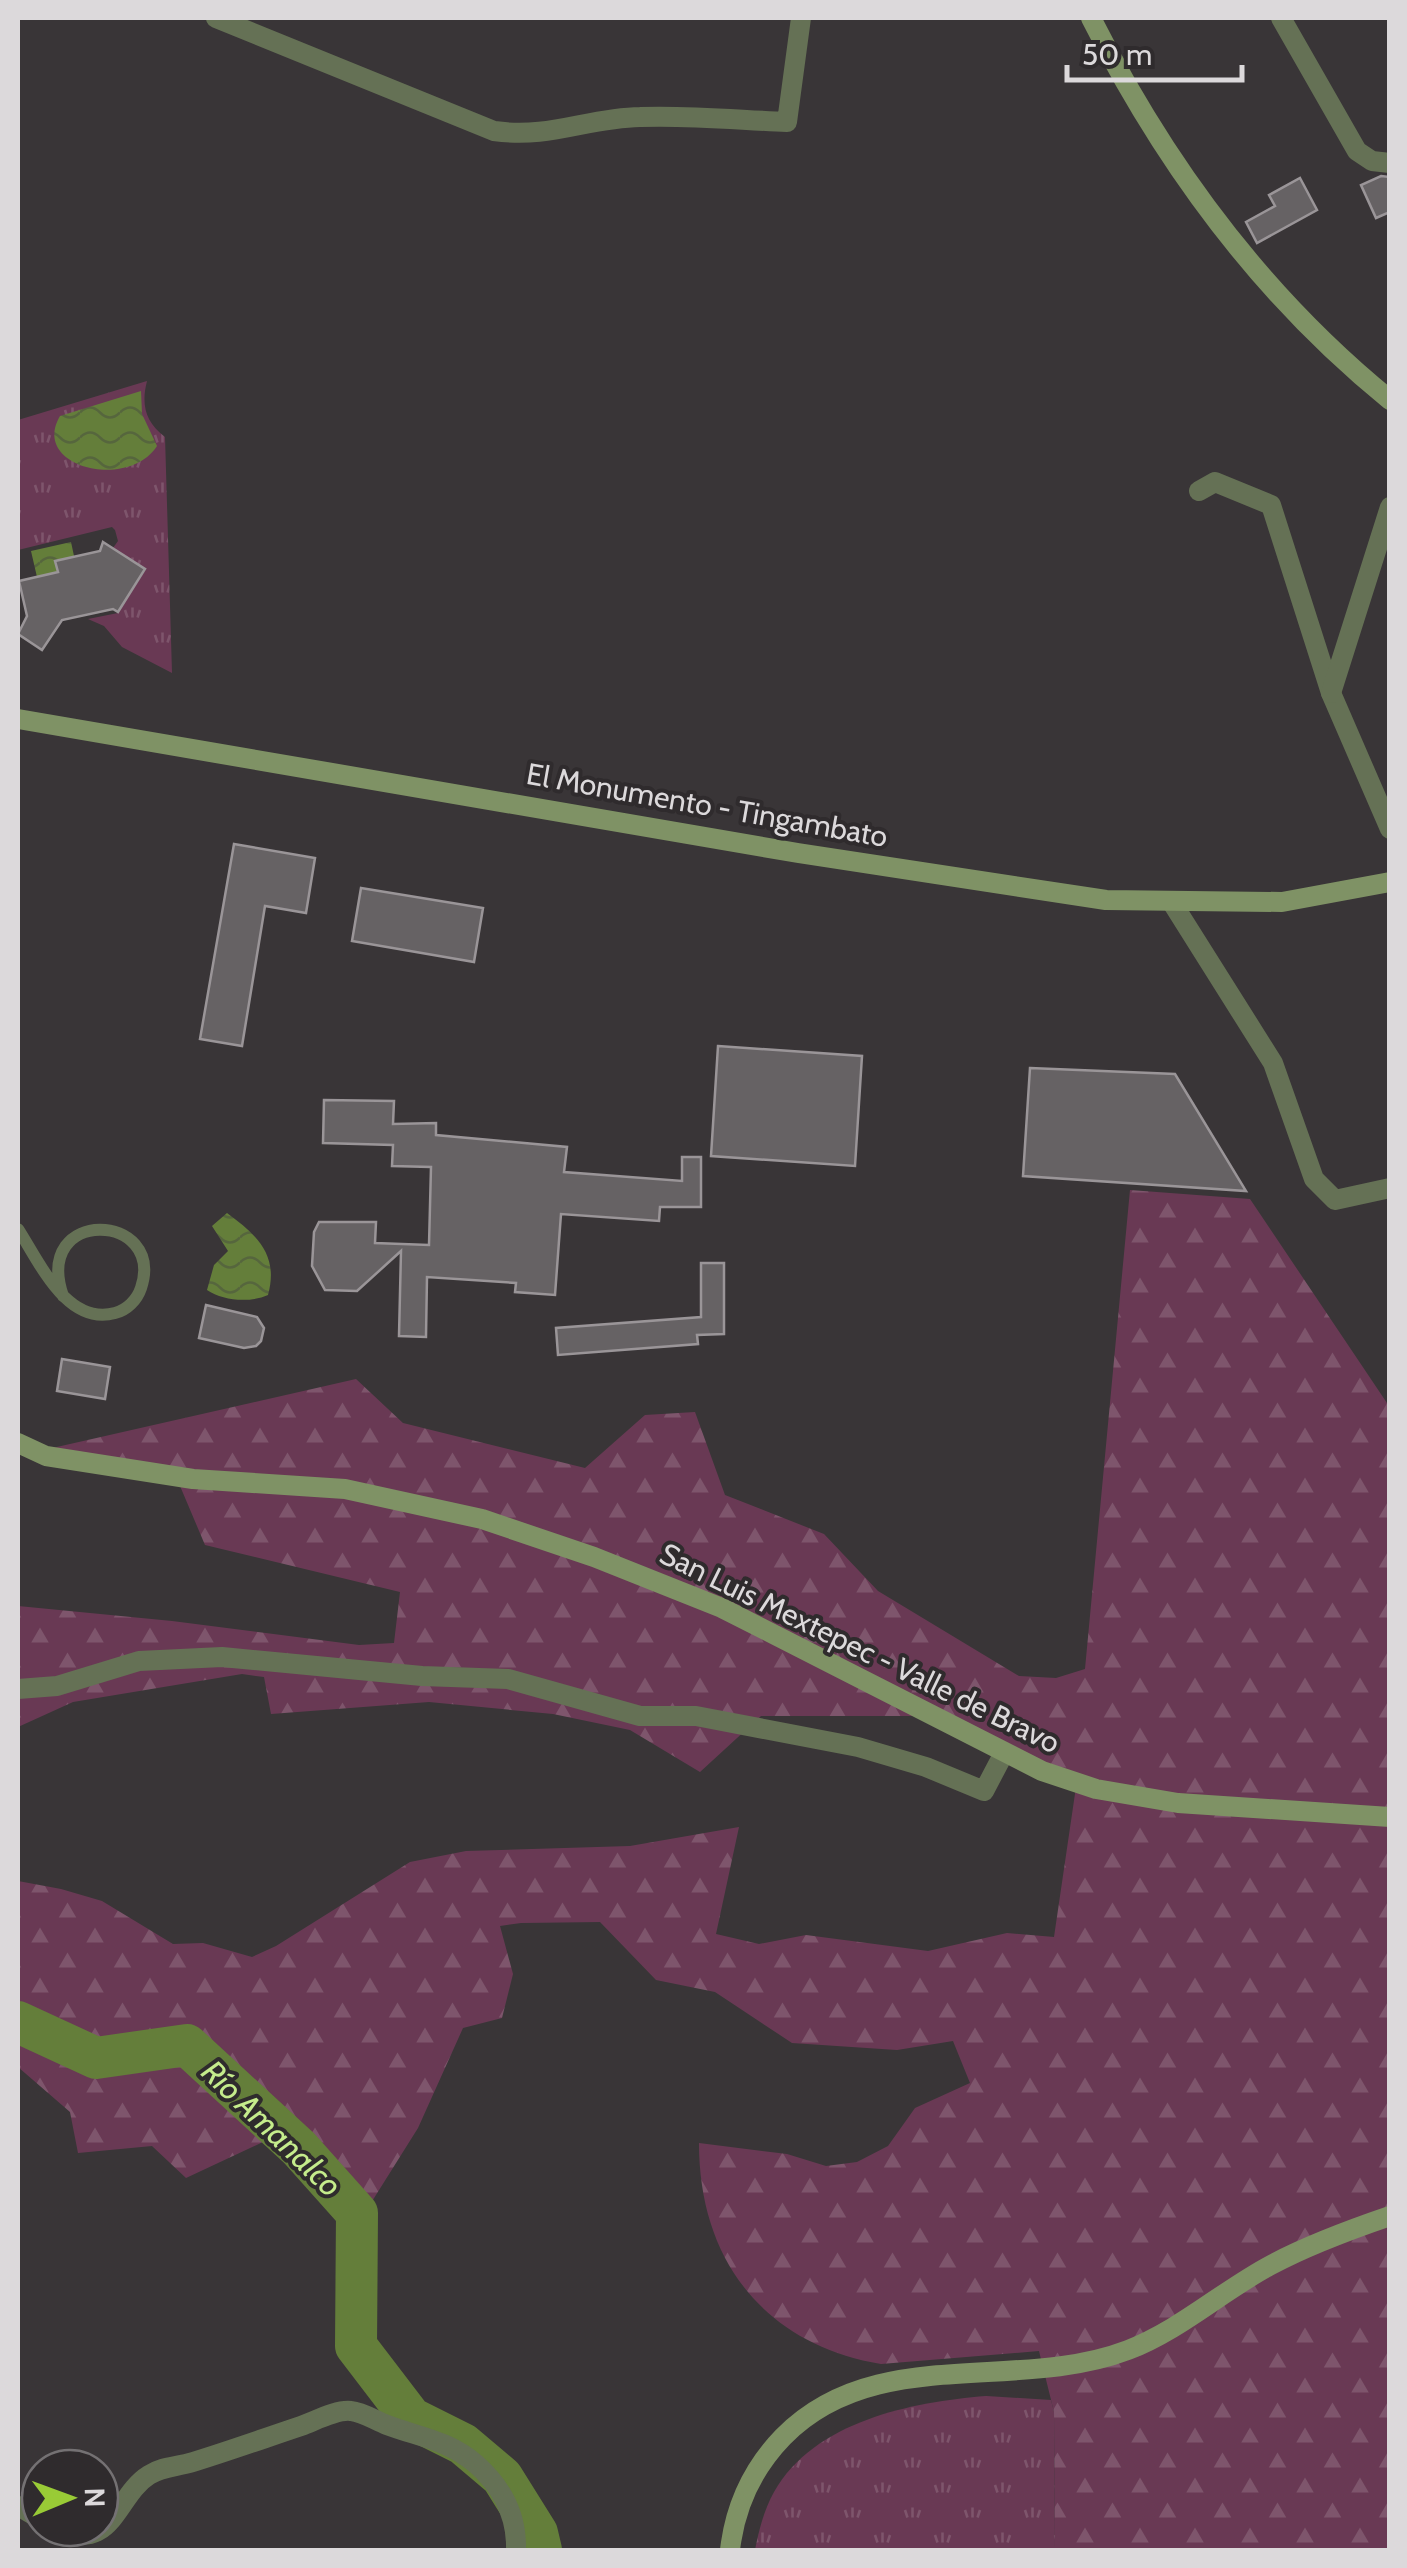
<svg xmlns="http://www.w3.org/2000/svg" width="1407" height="2568" viewBox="0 0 1407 2568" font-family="Cabin,sans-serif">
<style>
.grass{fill:url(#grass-tufts)}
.forest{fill:url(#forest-firs)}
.water{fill:url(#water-waves)}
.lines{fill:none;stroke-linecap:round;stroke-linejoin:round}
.river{stroke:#647e3a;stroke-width:42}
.building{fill:#666264;stroke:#9a9598;stroke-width:2.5}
.lane{stroke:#657155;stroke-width:12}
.street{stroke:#657155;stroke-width:20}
.secondary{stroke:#7f9265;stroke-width:20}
.labels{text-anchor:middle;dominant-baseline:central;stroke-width:8;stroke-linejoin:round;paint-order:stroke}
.street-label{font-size:30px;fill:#dcd9db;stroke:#2f2b2d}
.water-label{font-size:32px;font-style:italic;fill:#c5ec8c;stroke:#2f2b2d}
</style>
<defs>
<pattern id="grass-tufts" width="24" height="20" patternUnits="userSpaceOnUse" patternTransform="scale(2.5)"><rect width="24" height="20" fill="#693954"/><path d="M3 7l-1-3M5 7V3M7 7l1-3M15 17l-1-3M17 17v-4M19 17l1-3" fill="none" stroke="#7e556c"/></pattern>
<pattern id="forest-firs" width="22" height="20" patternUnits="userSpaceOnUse" patternTransform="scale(2.5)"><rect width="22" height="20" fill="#693954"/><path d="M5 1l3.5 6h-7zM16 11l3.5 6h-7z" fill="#7e556c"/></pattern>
<pattern id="water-waves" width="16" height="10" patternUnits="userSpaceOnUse" patternTransform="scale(2.5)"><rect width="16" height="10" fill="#647e3a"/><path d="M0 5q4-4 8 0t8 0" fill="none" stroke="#56663d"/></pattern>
</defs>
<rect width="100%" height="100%" fill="#393537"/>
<g class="grass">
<path d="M147 381C141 404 145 422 165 437L172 673 122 647 104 626 88 619 118 613 146 569 113 548 118 541 115 530 112 527 18 550V420Z"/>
<path d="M986 2396 1051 2400 1054 2412 1055 2550H755C759 2530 764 2510 774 2492 814 2421 912 2402 986 2396Z"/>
</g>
<path class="forest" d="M1130 1190 1250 1199 1389 1406V2550H1055L1054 2412 1039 2351 881 2364C764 2344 699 2260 699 2143L787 2154 826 2166 857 2162 888 2146 915 2108 970 2083 953 2041 897 2050 792 2043 715 1992 656 1980 600 1922 521 1923 500 1926 513 1974 502 2018 463 2028 418 2128 359 2222 280 2134 186 2178 152 2146 78 2153 70 2112 18 2067V1881L61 1889 102 1901 173 1944 203 1943 252 1957 276 1946 410 1862 466 1851 630 1846 739 1827 716 1934 759 1944 806 1935 928 1951 1007 1933 1054 1937 1076 1787 942 1716H761L700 1772 630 1730 553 1714 429 1702 271 1714 264 1677 242 1674 73 1702 18 1727V1606L172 1621 359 1645 394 1643 400 1592 205 1545 172 1467 48 1449 356 1379 403 1423 585 1468 645 1415 695 1412 725 1495 824 1534 878 1591 1019 1676 1056 1678 1085 1669Z"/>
<g class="water">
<path d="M141 391 142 414 157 446C128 491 30 467 60 416Z"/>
<path d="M71 542 74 556 55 561 58 573 37 577 31 551Z"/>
<path d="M227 1213C257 1235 279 1255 268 1295 250 1303 223 1301 207 1290L214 1265 228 1251 212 1226Z"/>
</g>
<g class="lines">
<path class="river" d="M18 2022 96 2058 187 2045 299 2148 357 2213 356 2346 411 2418 463 2444 502 2477 537 2533 541 2550"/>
</g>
<g class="building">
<path d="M1381 176 1390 177V212L1376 218 1361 185Z"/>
<path d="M1300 178 1317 210 1257 243 1246 222 1275 206 1269 195Z"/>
<path d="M103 542 145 569 118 612 113 609 62 620 42 650 18 634 27 616 19 581 58 572 55 561 100 551Z"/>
<path d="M234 844 315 858 306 913 265 906 242 1046 200 1039Z"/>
<path d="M361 888 483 908 474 962 352 941Z"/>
<path d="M718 1046 862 1056 855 1166 711 1156Z"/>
<path d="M1030 1068 1175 1074 1246 1191 1023 1176Z"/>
<path d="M324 1100 394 1101 393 1124 436 1123V1135L567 1147 564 1172 682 1181V1157H701V1207H660L659 1221 561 1214 555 1295 515 1292 516 1283 427 1277 426 1337 399 1336 401 1251 357 1291 325 1290 312 1266 314 1232 319 1222H376L375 1243 429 1245 431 1167 392 1166 393 1145 323 1143Z"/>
<path d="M701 1263H724V1334L697 1335 698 1344 558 1355 556 1328 701 1317Z"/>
<path d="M206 1305 257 1317 264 1328 261 1341 256 1346 244 1348 199 1338Z"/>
<path d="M62 1359 110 1367 105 1399 57 1391Z"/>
</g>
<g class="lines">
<path class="lane" d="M18 1229C40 1263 67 1326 115 1313 127 1310 137 1300 141 1288 166 1212 32 1206 63 1296"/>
<g class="street">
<path d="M216 18 494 131C550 139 587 118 640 117 688 115 738 120 787 122L801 18"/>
<path d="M1281 18 1357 151 1372 161 1390 163"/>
<path d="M1199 491 1215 482 1271 505 1331 693 1390 829"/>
<path d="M1331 693 1390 507"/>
<path d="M1171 901 1273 1063 1314 1179 1335 1200 1390 1188"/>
<path d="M18 1689 57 1686 139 1661 222 1657 422 1676 508 1679 640 1716H696L858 1747 926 1767 984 1791 1004 1753"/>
<path d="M18 2506 40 2519"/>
<path d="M55 2528C114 2555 115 2496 149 2475 163 2466 177 2467 193 2462 229 2451 265 2438 301 2426 315 2421 337 2409 351 2411 363 2412 376 2421 387 2425 419 2437 448 2440 476 2464 502 2487 517 2515 516 2550"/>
</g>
<g class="secondary">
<path d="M1091 18C1164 163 1262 296 1390 400"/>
<path d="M18 719 798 853 1106 900 1282 902 1390 882"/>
<path d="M18 1443 46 1456 193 1479 345 1489 482 1519 594 1557 722 1608 1042 1771 1096 1789 1178 1803 1390 1817"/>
<path d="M730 2550C735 2507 753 2468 783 2437 875 2343 1016 2393 1128 2350 1180 2330 1222 2291 1271 2265 1308 2245 1349 2230 1390 2216"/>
</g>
</g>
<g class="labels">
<g class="street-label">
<text transform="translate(707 805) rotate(10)">El Monumento - Tingambato</text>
<text transform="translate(860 1648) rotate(26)">San Luis Mextepec - Valle de Bravo</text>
</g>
<g class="water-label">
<text transform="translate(272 2128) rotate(44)">Río Amanalco</text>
</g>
</g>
<rect width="1407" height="2568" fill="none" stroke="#dcd9db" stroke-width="40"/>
<g transform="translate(70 2498) rotate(89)"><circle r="48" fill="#2f2b2d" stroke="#747173" stroke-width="2.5"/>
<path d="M0-8L18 38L0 25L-18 38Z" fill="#99cb36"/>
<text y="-15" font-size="28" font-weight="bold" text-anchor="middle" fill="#dcd9db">N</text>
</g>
<path d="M1067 65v15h175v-15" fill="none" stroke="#dcd9db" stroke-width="5"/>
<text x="1082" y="65" font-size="30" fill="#dcd9db" stroke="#2f2b2d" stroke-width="8" paint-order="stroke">50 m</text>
</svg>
